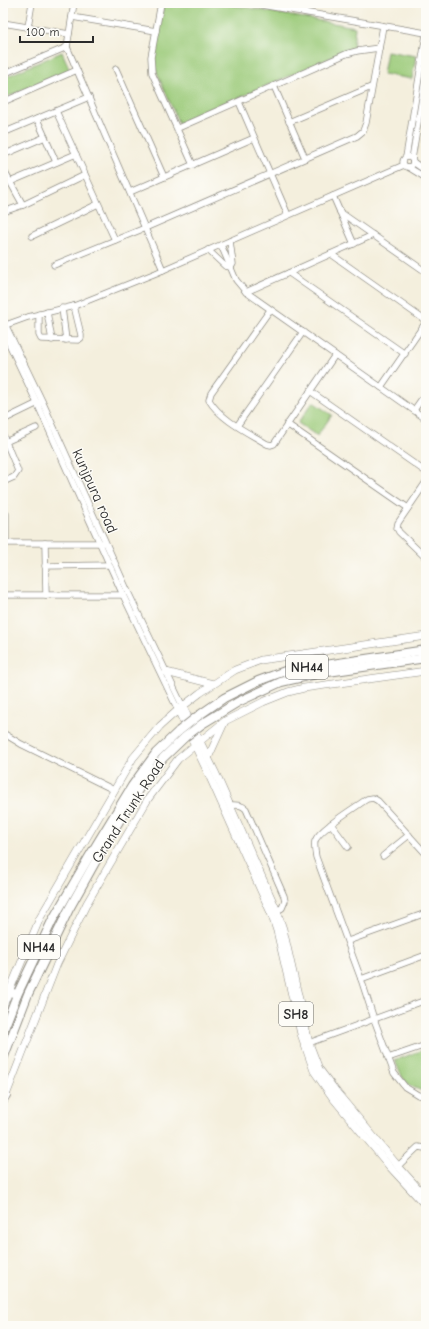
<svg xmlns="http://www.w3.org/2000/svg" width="429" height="1329" viewBox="0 0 429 1329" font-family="'Comic Neue',sans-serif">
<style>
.green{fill:#9ccb7a;stroke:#647b52}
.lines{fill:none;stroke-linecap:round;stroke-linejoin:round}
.minor-casing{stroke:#908d84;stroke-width:7}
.major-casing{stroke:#908d84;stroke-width:8}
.highway-casing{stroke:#908d84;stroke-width:10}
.minor{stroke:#fff;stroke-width:5.5}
.major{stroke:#fff;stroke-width:7}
.highway{stroke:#fff;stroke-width:8}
.highway-bridge-casing{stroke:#908d84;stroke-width:10;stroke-linecap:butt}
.highway-bridge{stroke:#fff;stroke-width:8}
.labels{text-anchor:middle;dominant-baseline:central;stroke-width:3;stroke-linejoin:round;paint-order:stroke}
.shield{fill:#fdfcf7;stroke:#6a6a68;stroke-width:1}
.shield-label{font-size:14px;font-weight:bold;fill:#2b2b2b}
.street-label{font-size:15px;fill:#2b2b2b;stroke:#fdfcf7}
</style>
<rect width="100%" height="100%" fill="#fdfcf7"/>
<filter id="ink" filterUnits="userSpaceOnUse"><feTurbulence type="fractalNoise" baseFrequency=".025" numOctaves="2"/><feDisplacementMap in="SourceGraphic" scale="8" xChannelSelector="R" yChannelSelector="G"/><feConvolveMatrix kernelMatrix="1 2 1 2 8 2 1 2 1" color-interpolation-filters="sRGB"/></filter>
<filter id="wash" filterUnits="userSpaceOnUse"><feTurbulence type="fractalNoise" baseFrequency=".012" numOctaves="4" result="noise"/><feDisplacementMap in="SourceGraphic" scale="16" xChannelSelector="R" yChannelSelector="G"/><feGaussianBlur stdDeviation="0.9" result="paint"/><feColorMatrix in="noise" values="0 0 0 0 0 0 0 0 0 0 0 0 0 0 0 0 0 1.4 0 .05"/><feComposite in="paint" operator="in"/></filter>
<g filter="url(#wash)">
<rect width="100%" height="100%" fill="#f4efdd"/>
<g class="green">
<path d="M164 3H221L355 27 353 48 179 124 153 63Z"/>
<path d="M387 51 416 56 412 79 383 74Z"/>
<path d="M62 52 70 70 7 97 3 87V78Z"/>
<path d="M313 402 332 415 317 436 298 423Z"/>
<path d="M426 1049V1092C405 1086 402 1079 395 1060Z"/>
</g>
</g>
<g filter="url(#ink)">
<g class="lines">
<g class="minor-casing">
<g id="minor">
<path d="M74 3 67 47 163 270"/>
<path d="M161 3 151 57 152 73 193 165"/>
<path d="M250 3 426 33"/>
<path d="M72 17 156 31"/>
<path d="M3 23 69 34"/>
<path d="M28 27 32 3"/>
<path d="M116 69 164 177"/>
<path d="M3 74 67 47"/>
<path d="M274 86 305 158"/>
<path d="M3 102 77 70"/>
<path d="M239 102 288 215"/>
<path d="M56 111 115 240"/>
<path d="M37 119 56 162"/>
<path d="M289 122 371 87"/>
<path d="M178 128 346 54 357 51 379 48"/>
<path d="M3 133 89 97"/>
<path d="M3 155 45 137"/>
<path d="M406 157 426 35"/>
<circle cx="408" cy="162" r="5"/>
<path d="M412 159 426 74"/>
<path d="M413 162 426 171"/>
<path d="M408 167 426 178"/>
<path d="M3 169 23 205"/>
<path d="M10 182 76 154"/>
<path d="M130 192 254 138"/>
<path d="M333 196 354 244"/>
<path d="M3 212 23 205 85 175"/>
<path d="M340 212 426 272"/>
<path d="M32 236 98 204"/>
<path d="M221 245 236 280 246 292 426 419"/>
<path d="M208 250 225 266 231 267 233 264 230 241"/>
<path d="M331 254 426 321"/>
<path d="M54 265 145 228 357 136 363 131 366 123 383 26"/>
<path d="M289 273 405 354"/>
<path d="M246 292 373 235"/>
<path d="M62 308 66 340"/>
<path d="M270 310 211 393 209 400C221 420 247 432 267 444L271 445 274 444 335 355"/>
<path d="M47 312 52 340"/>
<path d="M39 314V335L41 339 78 340 81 338V335L74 306"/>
<path d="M3 320 42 401 128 592 183 707"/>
<path d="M3 326 28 317 74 306 156 273 404 165"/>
<path d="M3 331 37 403 123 595 178 710"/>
<path d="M381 387 426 322"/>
<path d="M310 391 426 472"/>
<path d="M414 410 426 393"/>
<path d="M3 420 40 402"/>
<path d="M287 424 408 508"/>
<path d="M237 426 303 332"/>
<path d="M3 435 18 471 14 477 3 482"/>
<path d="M3 443 36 428"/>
<path d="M426 482 398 523 397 528 399 532 426 558"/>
<path d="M6 514V543"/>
<path d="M3 543H103"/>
<path d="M45 543 46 595"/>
<path d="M45 566 109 565"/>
<path d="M3 595H123"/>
<path d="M3 733 21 744 114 790"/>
<path d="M230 805C236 805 241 804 246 809L284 896 285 901 282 908 274 912"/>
<path d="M331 824 348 847"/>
<path d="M426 854 378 801 373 798 367 799C356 807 319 829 315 841 314 846 315 851 316 857L361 979 374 1019 394 1073 405 1087 418 1095 426 1096"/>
<path d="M383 856 409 835"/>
<path d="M348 941 426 913"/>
<path d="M361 979 426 955"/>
<path d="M306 1044 426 1000"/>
<path d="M388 1058 426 1045"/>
<path d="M398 1166 418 1147 424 1148"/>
</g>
</g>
<g class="major-casing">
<g id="major">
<path d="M166 672 213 684"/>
<path d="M183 707 215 772 277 911 283 929 309 1043 319 1069 338 1094 398 1166 426 1197"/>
<path d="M178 710 209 775 271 913 277 931 301 1034 314 1071 333 1098 390 1167 426 1206"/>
<path d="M208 758 224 723"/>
<path d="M3 1006 40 918 133 758 160 726 178 710 200 693 235 670 261 660 426 636"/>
<path d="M3 1103 57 964 87 903 148 799 178 759 225 721 263 702 288 692 304 688 426 671"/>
</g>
</g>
<g class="highway-casing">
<g id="highway">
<path d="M198 716 224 698 258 681 285 671 426 650"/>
<path d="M202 724 238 702 281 682 321 673 426 658"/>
<path d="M9 991 17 995"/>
<path d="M3 1031 17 995 52 921 89 857 132 786 156 753 179 731"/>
<path d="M3 1059 28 994 69 909 107 841 143 782 163 758 185 737"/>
<path d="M3 1099 6 1095"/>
</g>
</g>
<use href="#minor" class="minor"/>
<use href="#major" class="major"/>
<use href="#highway" class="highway"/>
<g class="highway-bridge-casing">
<g id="highway-bridge">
<path d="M179 731 198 716"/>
<path d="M185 737 202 724"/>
</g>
</g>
<use href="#highway-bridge" class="highway-bridge"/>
</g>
</g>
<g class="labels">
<g class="shield">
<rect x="286" y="655" width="42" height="24" rx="3"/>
<rect x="18" y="935" width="42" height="24" rx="3"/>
<rect x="279" y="1002" width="34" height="24" rx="3"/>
</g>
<g class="shield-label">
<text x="307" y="667">NH44</text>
<text x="39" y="947">NH44</text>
<text x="296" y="1014">SH8</text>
</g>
<g class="street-label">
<text transform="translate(95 491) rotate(66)">kunjpura road</text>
<text transform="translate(128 811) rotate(-57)">Grand Trunk Road</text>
</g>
</g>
<rect width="429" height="1329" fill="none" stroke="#fdfcf7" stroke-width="16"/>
<path d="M20 36v6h73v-6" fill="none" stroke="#2b2b2b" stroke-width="2"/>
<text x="26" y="36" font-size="12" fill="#2b2b2b" stroke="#fdfcf7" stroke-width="3" paint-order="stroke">100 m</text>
</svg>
